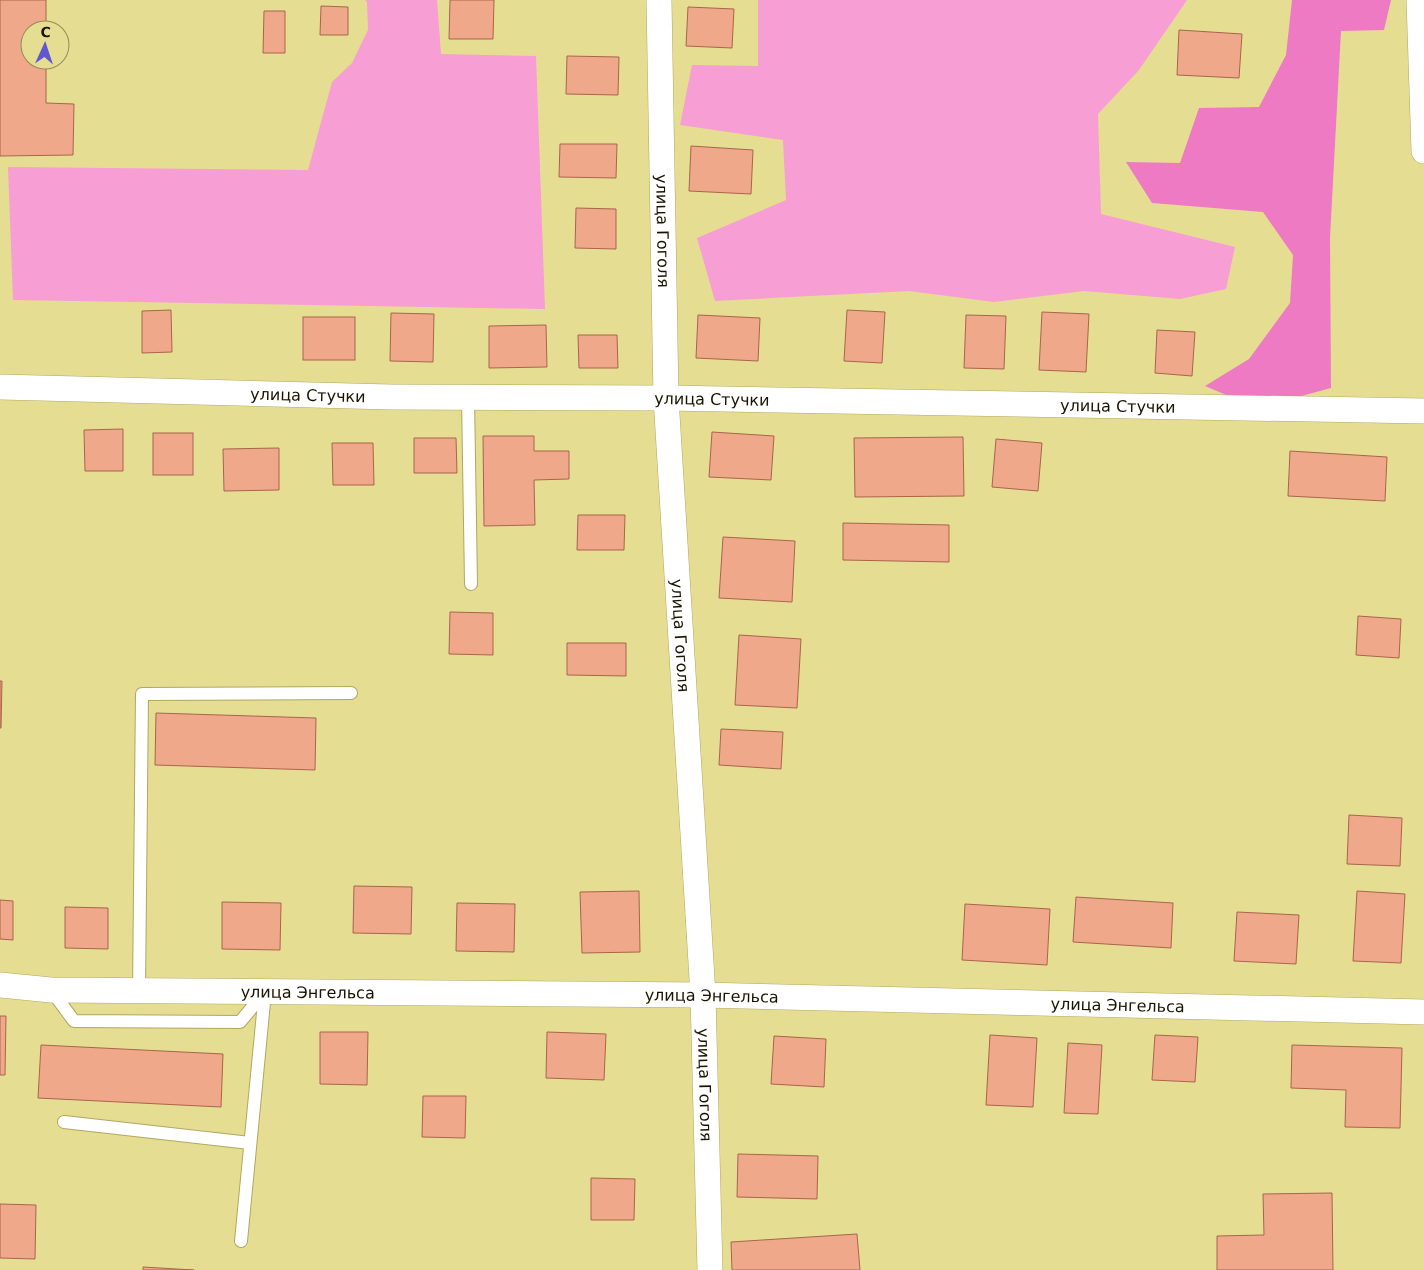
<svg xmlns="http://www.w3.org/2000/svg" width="1424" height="1270" viewBox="0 0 1424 1270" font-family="'DejaVu Sans',sans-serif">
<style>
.green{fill:#f79ed4}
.forest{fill:#ee7ac4}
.building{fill:#f0a88b;stroke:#a8654a}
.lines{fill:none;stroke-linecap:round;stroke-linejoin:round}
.lane-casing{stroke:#b1a85f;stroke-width:14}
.street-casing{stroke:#b1a85f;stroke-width:26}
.lane{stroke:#fff;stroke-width:12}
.street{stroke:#fff;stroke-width:25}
.labels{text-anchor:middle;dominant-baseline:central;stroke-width:4.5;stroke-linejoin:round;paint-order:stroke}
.street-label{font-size:16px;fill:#181400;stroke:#e5dd92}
</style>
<rect width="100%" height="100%" fill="#e5dd92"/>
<g class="green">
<path d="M365 0H437L441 54 536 56 545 309 13 300 8 167 308 170 332 82 352 63 368 30 367 2Z"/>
<path d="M758 0H1187L1139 70 1098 114 1101 214 1235 247 1226 289 1180 299 1084 291 994 302 909 291 715 301 697 238 786 200 783 140 680 125 692 65 758 66Z"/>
</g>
<path class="forest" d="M1292 0H1391L1384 30 1341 31 1330 238 1331 388 1257 408 1205 386 1249 359 1290 303 1293 255 1263 212 1152 203 1126 162 1180 163 1199 108 1259 107 1286 55Z"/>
<g class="building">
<path d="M0 0H46V30H30V60H46V103L74 104 73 155 0 156Z"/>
<path d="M450 0H494L493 39H449Z"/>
<path d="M321 6 348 7V35H320Z"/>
<path d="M688 7 734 9 732 48 686 46Z"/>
<path d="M264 11H285V53H263Z"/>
<path d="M1179 30 1242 34 1239 78 1177 75Z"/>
<path d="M567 56 619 57 618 95 566 94Z"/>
<path d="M560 144H617L616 178 559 177Z"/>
<path d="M691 146 753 150 751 194 689 191Z"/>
<path d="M576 208 616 209V249L575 248Z"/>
<path d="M171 310 172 352 142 353V311Z"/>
<path d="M847 310 885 312 882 363 844 361Z"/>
<path d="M1042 312 1089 314 1086 372 1039 370Z"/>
<path d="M391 313 434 314 433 362 390 361Z"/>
<path d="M698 315 760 318 758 361 696 358Z"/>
<path d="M966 315 1006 316 1004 369 964 368Z"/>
<rect x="303" y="317" width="52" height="43"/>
<path d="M546 325 547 367 489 368V326Z"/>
<path d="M1157 330 1195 332 1192 376 1155 373Z"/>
<path d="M578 335H617L618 368H579Z"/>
<path d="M123 429V471H85L84 430Z"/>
<path d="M712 432 774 436 771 480 709 477Z"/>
<rect x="153" y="433" width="40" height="42"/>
<path d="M483 436H534V451H569V479L534 480 535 525 484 526Z"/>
<path d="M963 437 964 496 855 497 854 438Z"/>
<path d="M414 438H456L457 473H414Z"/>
<path d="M996 439 1042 443 1038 491 992 487Z"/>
<path d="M332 443H373L374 485H333Z"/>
<path d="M279 448V490L224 491 223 449Z"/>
<path d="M1290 451 1387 457 1385 501 1288 496Z"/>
<path d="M578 515H625L624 550H577Z"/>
<path d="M843 523 949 525V562L843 560Z"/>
<path d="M723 537 795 541 792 602 719 598Z"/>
<path d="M450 612 493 613V655L449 654Z"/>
<path d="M1358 616 1401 619 1399 658 1356 655Z"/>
<path d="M739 635 801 639 797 708 735 705Z"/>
<path d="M567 643H626V676L567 675Z"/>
<path d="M0 681H2L1 728H0Z"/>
<path d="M156 713 316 718 315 770 155 765Z"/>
<path d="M721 729 783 732 781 769 719 765Z"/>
<path d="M1349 815 1402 818 1400 866 1347 864Z"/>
<path d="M354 886 412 887 411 934 353 933Z"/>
<path d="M639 891 640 952 582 953 580 892Z"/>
<path d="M1357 891 1405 894 1401 963 1353 961Z"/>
<path d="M1076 897 1173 903 1171 948 1073 942Z"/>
<path d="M0 900 13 901V940L0 939Z"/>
<path d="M222 902 281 903 280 950 222 949Z"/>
<path d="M457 903 515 904 514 952 456 951Z"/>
<path d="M965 904 1050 909 1047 965 962 960Z"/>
<path d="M65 907 108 908V949L65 948Z"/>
<path d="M1237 912 1299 915 1296 964 1234 961Z"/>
<path d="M0 1016H6L5 1075H0Z"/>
<path d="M320 1032H368L367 1085 320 1084Z"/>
<path d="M547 1032 606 1034 604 1080 546 1078Z"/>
<path d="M990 1035 1037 1038 1033 1107 986 1105Z"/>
<path d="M1155 1035 1198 1037 1195 1082 1152 1080Z"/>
<path d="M774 1036 826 1039 824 1087 771 1084Z"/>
<path d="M1068 1043 1102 1045 1098 1114 1064 1113Z"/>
<path d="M41 1045 223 1054 221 1107 38 1098Z"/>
<path d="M1292 1045 1402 1048 1400 1128 1345 1127 1346 1090 1291 1088Z"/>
<path d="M423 1096H466L465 1138 422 1137Z"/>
<path d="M738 1154 818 1156 817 1199 737 1197Z"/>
<path d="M591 1178 635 1179 634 1220H591Z"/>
<path d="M1332 1193 1333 1270H1217V1236L1264 1235 1263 1194Z"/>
<path d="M0 1204 36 1205 35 1259 0 1258Z"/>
<path d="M857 1234 860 1270H732L731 1242Z"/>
<path d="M143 1267 194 1270H143Z"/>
</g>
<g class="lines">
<g class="lane-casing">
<g id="lane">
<path d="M468 397 471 584"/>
<path d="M51 990 74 1021 240 1022 265 992 241 1241"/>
<path d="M139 991 142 694 351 693"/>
<path d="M64 1122 250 1143"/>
</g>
</g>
<g class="street-casing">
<g id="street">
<path id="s1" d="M659 0 666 398 703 995 710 1270"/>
<path d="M1419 0 1424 151"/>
<path id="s2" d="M0 387 391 397 666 398 1424 411"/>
<path id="s3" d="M0 985 51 990 703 995 1424 1012"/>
</g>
</g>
<use href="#lane" class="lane"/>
<use href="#street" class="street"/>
</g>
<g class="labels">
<g class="street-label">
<text stroke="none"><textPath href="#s1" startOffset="231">улица Гоголя</textPath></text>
<text stroke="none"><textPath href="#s2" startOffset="308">улица Стучки</textPath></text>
<text stroke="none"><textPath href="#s2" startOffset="712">улица Стучки</textPath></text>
<text stroke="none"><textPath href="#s2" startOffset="1118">улица Стучки</textPath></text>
<text stroke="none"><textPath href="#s1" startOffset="636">улица Гоголя</textPath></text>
<text stroke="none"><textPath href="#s3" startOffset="308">улица Энгельса</textPath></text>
<text stroke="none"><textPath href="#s3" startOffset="712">улица Энгельса</textPath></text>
<text stroke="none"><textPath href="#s3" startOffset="1118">улица Энгельса</textPath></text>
<text stroke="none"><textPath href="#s1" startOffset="1086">улица Гоголя</textPath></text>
</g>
</g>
<g transform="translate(45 45) rotate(3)"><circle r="24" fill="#e5dd92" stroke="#938d58"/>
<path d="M0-4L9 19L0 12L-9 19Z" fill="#6257d0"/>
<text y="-8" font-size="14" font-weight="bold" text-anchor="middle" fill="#181400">С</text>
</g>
</svg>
